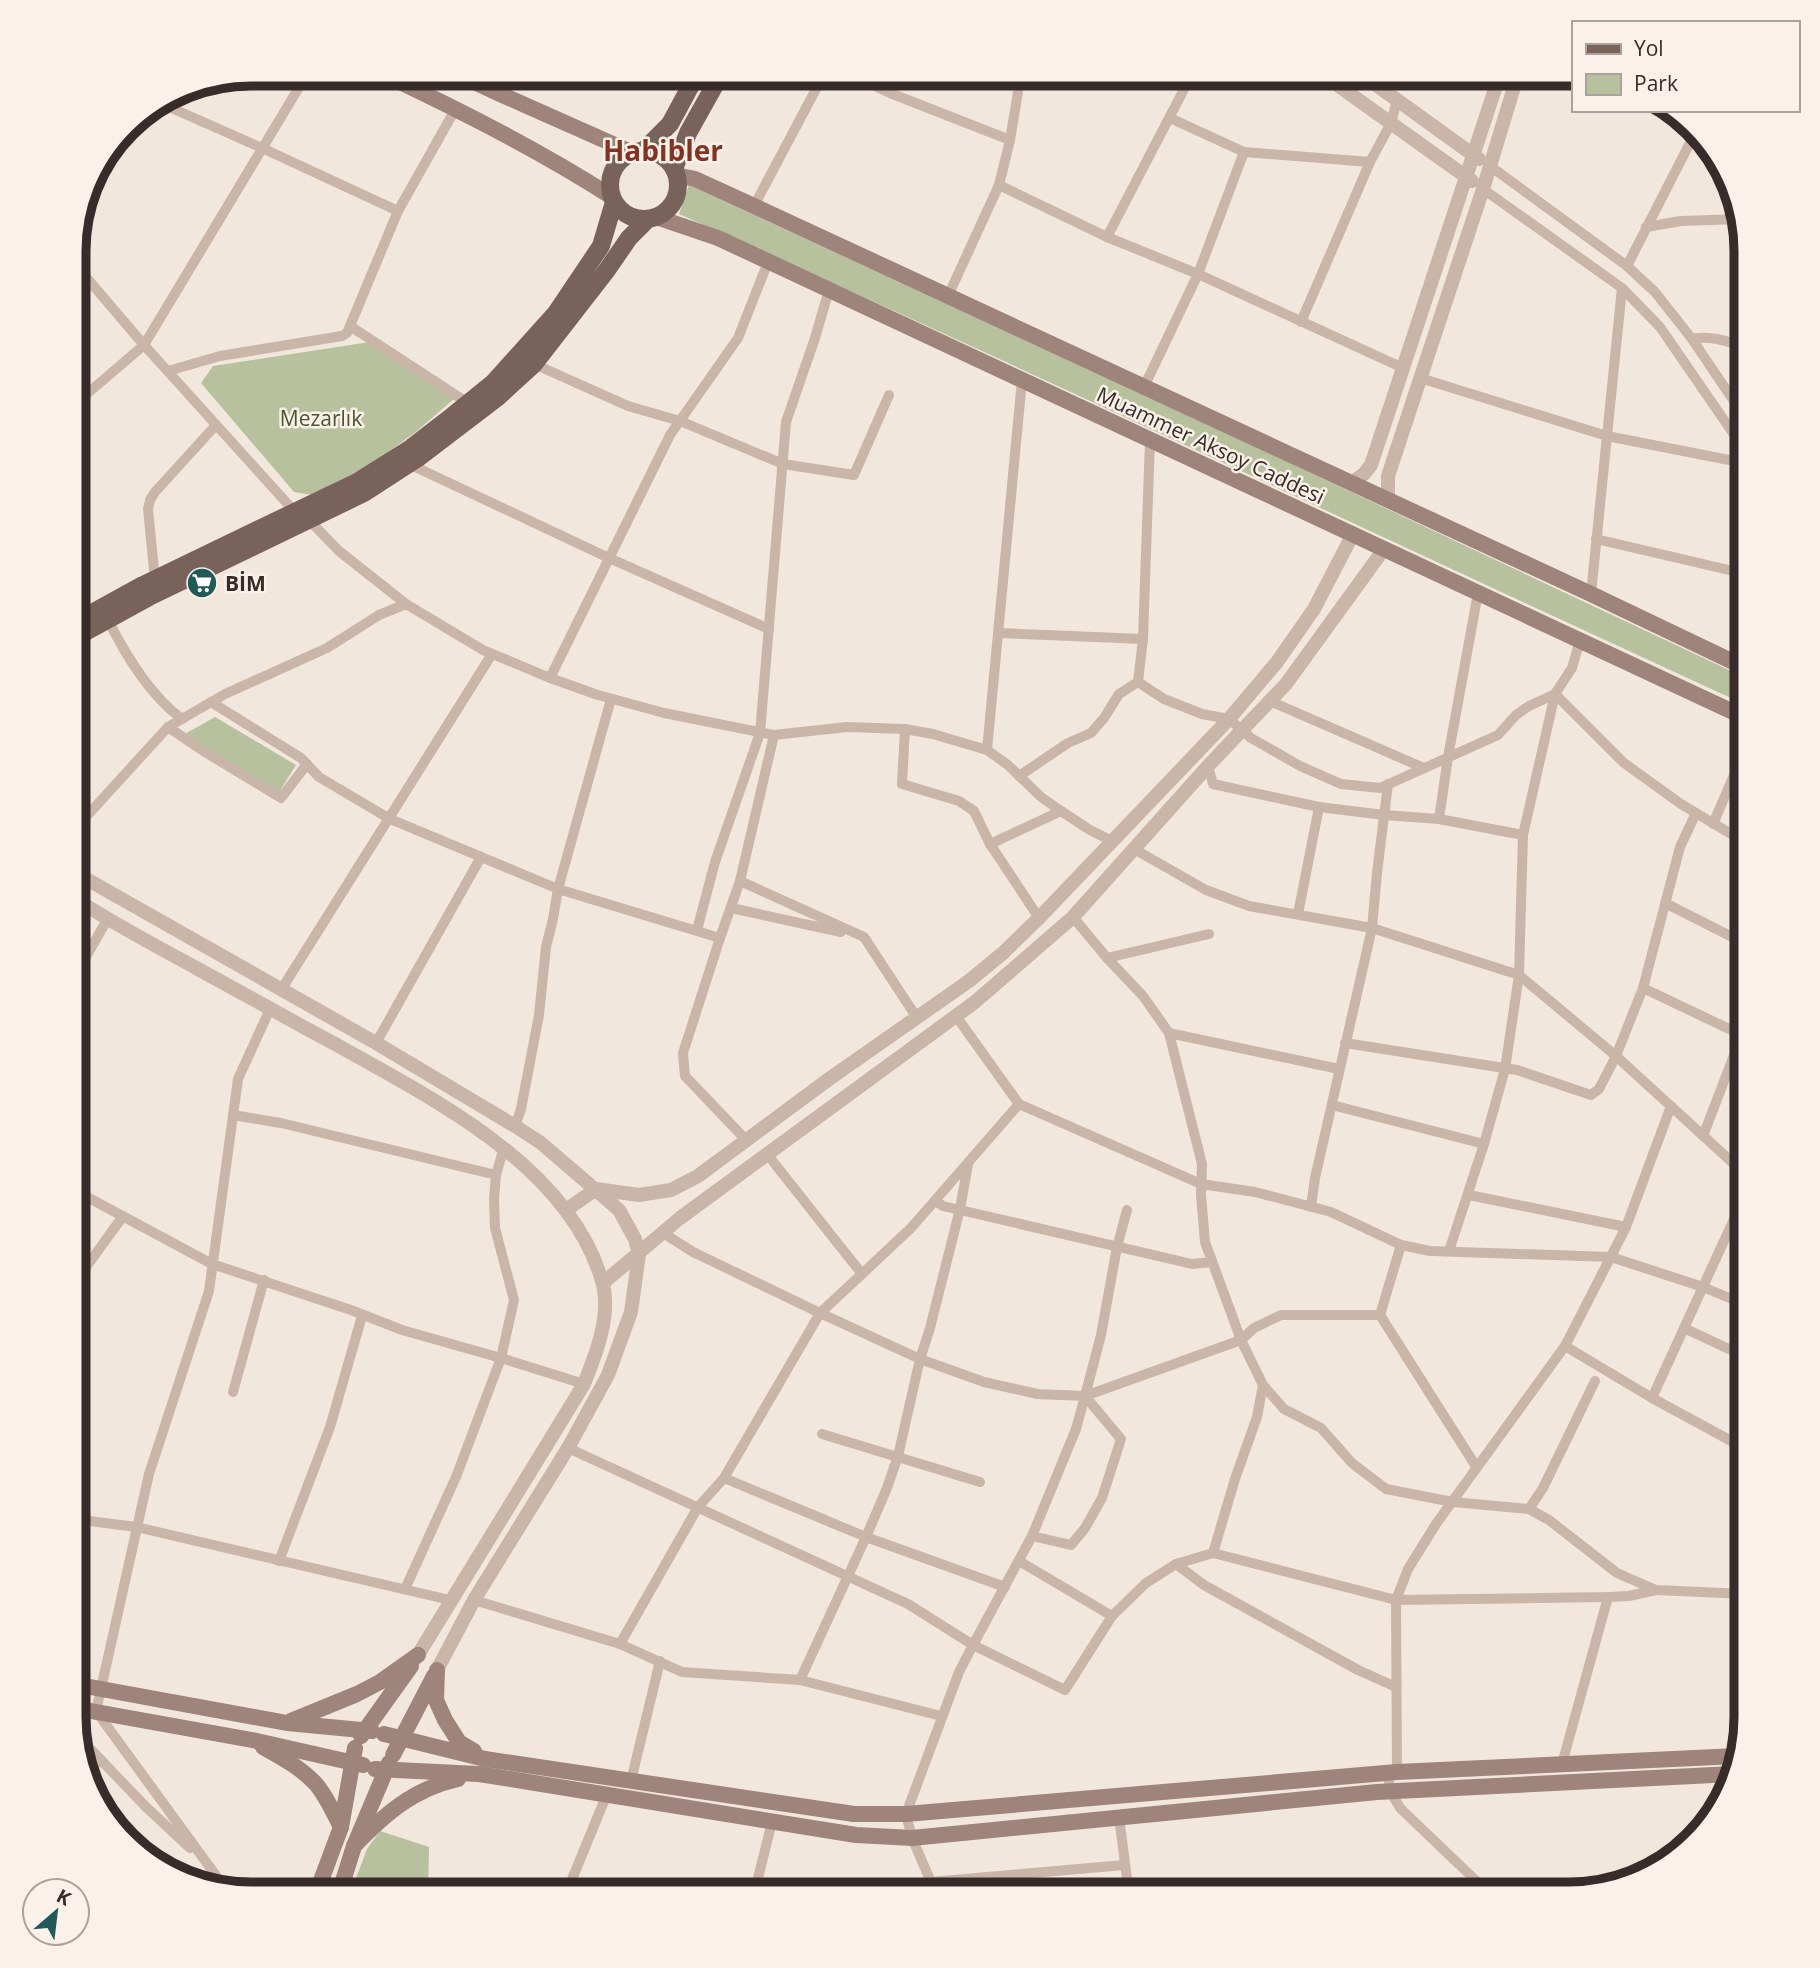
<svg xmlns="http://www.w3.org/2000/svg" width="1820" height="1968" viewBox="0 0 1820 1968" font-family="'Open Sans',sans-serif">
<style>
.green{fill:#b8c19d}
.lines{fill:none;stroke-linecap:round;stroke-linejoin:round}
.minor{stroke:#cab6a9;stroke-width:10}
.tertiary{stroke:#cab6a9;stroke-width:14}
.secondary{stroke:#9e847a;stroke-width:16}
.primary{stroke:#79625a;stroke-width:18}
.labels{text-anchor:middle;dominant-baseline:central;stroke-width:5;stroke-linejoin:round;paint-order:stroke}
.park-label{font-size:21px;fill:#4a562d;stroke:#faf1ea}
.street-label{font-size:21px;fill:#372c29;stroke:#faf1ea}
.poi-label{font-size:21px;font-weight:bold;fill:#372c29;stroke:#faf1ea;text-anchor:start}
.district-label{font-size:28px;font-weight:bold;fill:#863223;stroke:#faf1ea}
.rim{fill:none;stroke:#372c29;stroke-width:9}
</style>
<rect width="100%" height="100%" fill="#f2e7dd"/>
<g class="green">
<path d="M689 185 1192 417 1746 678V705C1390 542 1037 373 679 214Z"/>
<path d="M370 342 455 398 417 431 354 477 312 495 294 492 201 383 213 366Z"/>
<path d="M215 717 296 765 278 794 185 734Z"/>
<path d="M380 1831 429 1847 428 1894H350L367 1849Z"/>
</g>
<g class="lines">
<g class="minor">
<path d="M849 74 890 93 1010 140"/>
<path d="M1559 74 1573 76"/>
<path d="M158 102 262 148 398 211"/>
<path d="M1170 118 1244 152 1370 162"/>
<path d="M1490 166 1627 266 1655 292 1692 339 1746 419"/>
<path d="M999 185 1107 237 1198 274 1403 368"/>
<path d="M1483 189 1622 288 1660 327 1746 452"/>
<path d="M754 206 824 74"/>
<path d="M1646 227 1681 221 1741 219"/>
<path d="M1107 237 1192 74"/>
<path d="M74 263 144 345 295 512"/>
<path d="M1627 266 1696 131"/>
<path d="M948 296 999 185 1010 140 1021 74"/>
<path d="M1301 322 1370 162 1391 123 1397 100"/>
<path d="M350 326 468 403"/>
<path d="M1692 339C1711 335 1728 342 1746 347"/>
<path d="M534 364 628 406 680 421 783 464 854 475 889 395"/>
<path d="M168 371 220 356 342 336 347 333 398 211 456 108"/>
<path d="M1420 378 1607 436 1729 460"/>
<path d="M1144 387 1198 274 1244 152"/>
<path d="M74 405 144 345 307 74"/>
<path d="M1150 440 1143 639 1138 682 1164 699 1202 714 1229 719 1251 738 1300 766 1341 784 1380 788 1498 735 1516 715 1529 706 1555 694 1572 668 1580 640"/>
<path d="M409 464 609 558 769 629"/>
<path d="M309 520 339 551 406 604 483 650 550 678 598 695 664 713 774 735 847 727 905 729 933 734 987 750 1008 765 1041 797 1061 811 1090 830 1112 841"/>
<path d="M1596 539 1746 574"/>
<path d="M155 580 148 509 150 500 155 492 216 425"/>
<path d="M1478 593 1448 757 1439 819 1523 835"/>
<path d="M1591 594 1622 288"/>
<path d="M107 618C125 654 149 695 182 719"/>
<path d="M998 633 1143 639"/>
<path d="M550 678 670 435 738 338 768 262"/>
<path d="M1270 701 1424 768"/>
<path d="M211 702 301 758 319 777 390 819 558 889 720 938 683 1053 685 1076 747 1141"/>
<path d="M168 727 205 752 281 798 307 764"/>
<path d="M905 729 902 784 959 801 974 811 990 844 1039 918"/>
<path d="M987 750 1022 380"/>
<path d="M1208 766 1213 784 1319 807 1384 815 1439 819"/>
<path d="M1019 776 1068 743 1091 733 1104 718 1119 694 1138 682"/>
<path d="M1713 824 1734 775"/>
<path d="M74 830 168 727 225 694 327 648 379 615 406 604"/>
<path d="M990 844 1061 811"/>
<path d="M1134 849 1206 890 1249 906 1372 928 1519 975 1616 1056 1746 1175"/>
<path d="M740 881 864 937 917 1018"/>
<path d="M1665 903 1746 944"/>
<path d="M731 908 841 932"/>
<path d="M1298 914 1319 807"/>
<path d="M1073 917 1107 958 1143 996 1169 1033 1202 1164 1201 1195 1205 1242 1241 1340 1263 1385 1284 1409 1321 1428 1352 1463 1386 1489 1453 1502 1529 1509 1549 1520 1617 1573 1656 1590 1746 1594"/>
<path d="M697 930 715 862 760 733 786 422 815 338 829 290"/>
<path d="M720 938 740 881 774 735"/>
<path d="M1107 958 1209 934"/>
<path d="M74 978 107 920"/>
<path d="M1643 988 1746 1037"/>
<path d="M281 990 492 654"/>
<path d="M956 1016 1019 1104 1201 1184 1255 1192 1331 1212 1401 1245 1430 1251 1611 1257 1703 1287 1746 1305"/>
<path d="M1169 1033 1339 1069"/>
<path d="M376 1043 481 857"/>
<path d="M1345 1043 1517 1070 1591 1095 1599 1089 1616 1056 1643 988 1680 847 1696 813"/>
<path d="M1332 1105 1484 1144"/>
<path d="M233 1115 281 1123 496 1175"/>
<path d="M515 1126 521 1109 539 1015 546 947 553 919 558 889 611 699"/>
<path d="M1703 1136 1746 1024"/>
<path d="M74 1190 212 1264 351 1310 402 1330 501 1358 584 1384"/>
<path d="M1469 1195 1626 1227"/>
<path d="M935 1201 943 1206 1192 1264 1212 1262"/>
<path d="M1311 1207 1315 1178 1372 928 1377 873 1388 784"/>
<path d="M663 1233 693 1252 820 1313 920 1359 984 1382 1037 1394 1085 1396 1101 1335 1117 1247 1127 1210"/>
<path d="M1449 1251 1484 1144 1505 1069 1519 975 1523 835 1555 694 1624 763 1681 804 1746 843"/>
<path d="M862 1274 911 1228 1019 1104"/>
<path d="M74 1284 123 1216"/>
<path d="M1380 1315 1477 1468"/>
<path d="M1684 1328 1746 1357"/>
<path d="M1565 1346 1652 1398 1746 1449"/>
<path d="M233 1392 264 1280"/>
<path d="M1085 1396 1076 1429 1032 1536 973 1645 1065 1690 1112 1616 1146 1583 1176 1564 1213 1553 1396 1600 1608 1597 1629 1596 1656 1590"/>
<path d="M1085 1396 1241 1340 1254 1328 1281 1315H1380L1401 1245"/>
<path d="M1652 1398 1746 1193"/>
<path d="M822 1434 980 1482"/>
<path d="M568 1448 908 1604 973 1645 959 1672 906 1814 912 1838 931 1882 932 1894"/>
<path d="M724 1478 866 1537 1005 1587"/>
<path d="M1529 1509 1543 1488 1595 1381"/>
<path d="M74 1519 136 1527 450 1600"/>
<path d="M1032 1536 1071 1545 1085 1528 1102 1498 1121 1439 1085 1396"/>
<path d="M1213 1553 1235 1479 1257 1417 1263 1385"/>
<path d="M279 1561 330 1427 362 1316"/>
<path d="M1019 1561 1112 1616"/>
<path d="M1176 1564 1204 1585 1358 1670 1396 1687"/>
<path d="M405 1589 456 1477 501 1358 514 1300 495 1228 494 1199 496 1175 504 1147"/>
<path d="M474 1600 620 1644 682 1672 800 1680 941 1716"/>
<path d="M620 1644 698 1507 724 1478 820 1313 862 1274 767 1154"/>
<path d="M800 1680 866 1537 887 1488 898 1456 920 1359 930 1328 960 1209 968 1164"/>
<path d="M76 1734 146 1807 190 1848"/>
<path d="M1562 1764 1608 1597"/>
<path d="M1397 1772 1396 1600 1408 1569 1436 1524 1565 1346 1626 1227 1671 1106"/>
<path d="M1388 1773 1390 1792 1401 1809 1490 1894"/>
<path d="M85 1778 100 1759"/>
<path d="M631 1781 660 1661"/>
<path d="M1119 1817 1129 1894"/>
<path d="M931 1882 1124 1865"/>
<path d="M225 1888 96 1711 149 1474 209 1291 238 1079 270 1009"/>
<path d="M566 1894 607 1794"/>
<path d="M754 1894 772 1822"/>
</g>
<g class="tertiary">
<path d="M1322 74 1472 181"/>
<path d="M1361 74 1479 159"/>
<path d="M1351 483 1364 474 1371 465 1500 74"/>
<path d="M1388 499V476L1483 189 1518 74"/>
<path d="M74 872 376 1043 515 1126 541 1143 619 1210 635 1239 639 1254 631 1312 608 1375 568 1448 474 1600 437 1670"/>
<path d="M74 898C114 924 156 946 198 969 244 994 290 1020 337 1045 434 1100 568 1165 602 1281 612 1314 596 1354 584 1384L418 1655"/>
<path d="M566 1210 596 1189 639 1195 671 1190 698 1176 829 1079 969 981 1003 953 1039 918 1229 719 1277 662 1314 609 1353 534"/>
<path d="M603 1283 680 1218 975 1002 1073 917 1208 766 1286 684 1384 549"/>
</g>
<g class="secondary">
<path d="M383 74C462 111 539 150 612 197"/>
<path d="M457 74 500 94 633 153"/>
<path d="M676 175 695 179 754 206 1591 594 1746 668"/>
<path d="M656 217 718 238 1746 718"/>
<path d="M437 1670 436 1700 445 1720 459 1742 474 1751"/>
<path d="M74 1684 287 1723 372 1731"/>
<path d="M74 1708 252 1740 363 1765"/>
<path d="M291 1721 357 1694 380 1682 418 1655"/>
<path d="M384 1734 485 1759 854 1814H906L1397 1772 1737 1756"/>
<path d="M361 1736 411 1666"/>
<path d="M263 1747C281 1757 301 1768 315 1783 326 1795 333 1812 341 1827"/>
<path d="M393 1755 434 1676"/>
<path d="M375 1769 479 1774 856 1835 912 1838 1377 1792 1733 1774"/>
<path d="M354 1846C385 1814 413 1789 458 1779"/>
<path d="M316 1894 341 1827 355 1748"/>
<path d="M339 1894 354 1846 389 1763"/>
</g>
<g class="primary">
<path d="M643 151 670 124 697 74"/>
<circle cx="644" cy="185" r="34"/>
<path d="M674 169 688 133 721 74"/>
<path d="M74 623 143 585 357 482 411 448 446 421 493 383 556 313 601 246 614 202"/>
<path d="M74 638 149 597 364 493 418 458 498 397 534 364 607 270 629 238 648 219"/>
</g>
</g>
<defs>
<g id="supermarket-disc" transform="scale(1.575)"><circle r="9.5" fill="#1f5958" stroke="#faf1ea"/><path d="M-6-5.5h2.5l.6 2H6L4.5 2H-2.5L-4.4-4H-6ZM-1.5 3.2a1.3 1.3 0 1 0 .1 0ZM3 3.2a1.3 1.3 0 1 0 .1 0Z" fill="#fff"/></g>
</defs>
<g fill-rule="evenodd">
<use href="#supermarket-disc" x="202" y="583"/>
</g>
<g class="labels">
<g class="park-label">
<text x="321" y="418">Mezarlık</text>
</g>
<g class="street-label">
<text transform="translate(1211 445) rotate(25)">Muammer Aksoy Caddesi</text>
</g>
<g class="poi-label">
<text x="225" y="583">BİM</text>
</g>
<g class="district-label">
<text x="663" y="150">Habibler</text>
</g>
</g>
<path d="M0 0H1820V1968H0ZM251 86H1569A165 165 0 0 1 1734 251V1717A165 165 0 0 1 1569 1882H251A165 165 0 0 1 86 1717V251A165 165 0 0 1 251 86Z" fill="#faf1ea" fill-rule="evenodd"/>
<path class="rim" d="M251 86H1569A165 165 0 0 1 1734 251V1717A165 165 0 0 1 1569 1882H251A165 165 0 0 1 86 1717V251A165 165 0 0 1 251 86Z"/>
<rect x="1572" y="21" width="228" height="91" fill="#faf1ea" stroke="#aca29d" stroke-width="2"/>
<rect x="1586" y="44" width="35" height="10" fill="#79625a" stroke="#aca29d" stroke-width="2"/>
<text x="1634" y="56" font-size="21" fill="#372c29">Yol</text>
<rect x="1586" y="74" width="35" height="21" fill="#b8c19d" stroke="#aca29d" stroke-width="2"/>
<text x="1634" y="91" font-size="21" fill="#372c29">Park</text>
<g transform="translate(56 1912) rotate(28)"><circle r="33" fill="#faf1ea" stroke="#aca29d" stroke-width="2"/>
<path d="M0-5L12 26L0 18L-12 26Z" fill="#1f5958"/>
<text y="-10" font-size="19" font-weight="bold" text-anchor="middle" fill="#372c29">K</text>
</g>
</svg>
